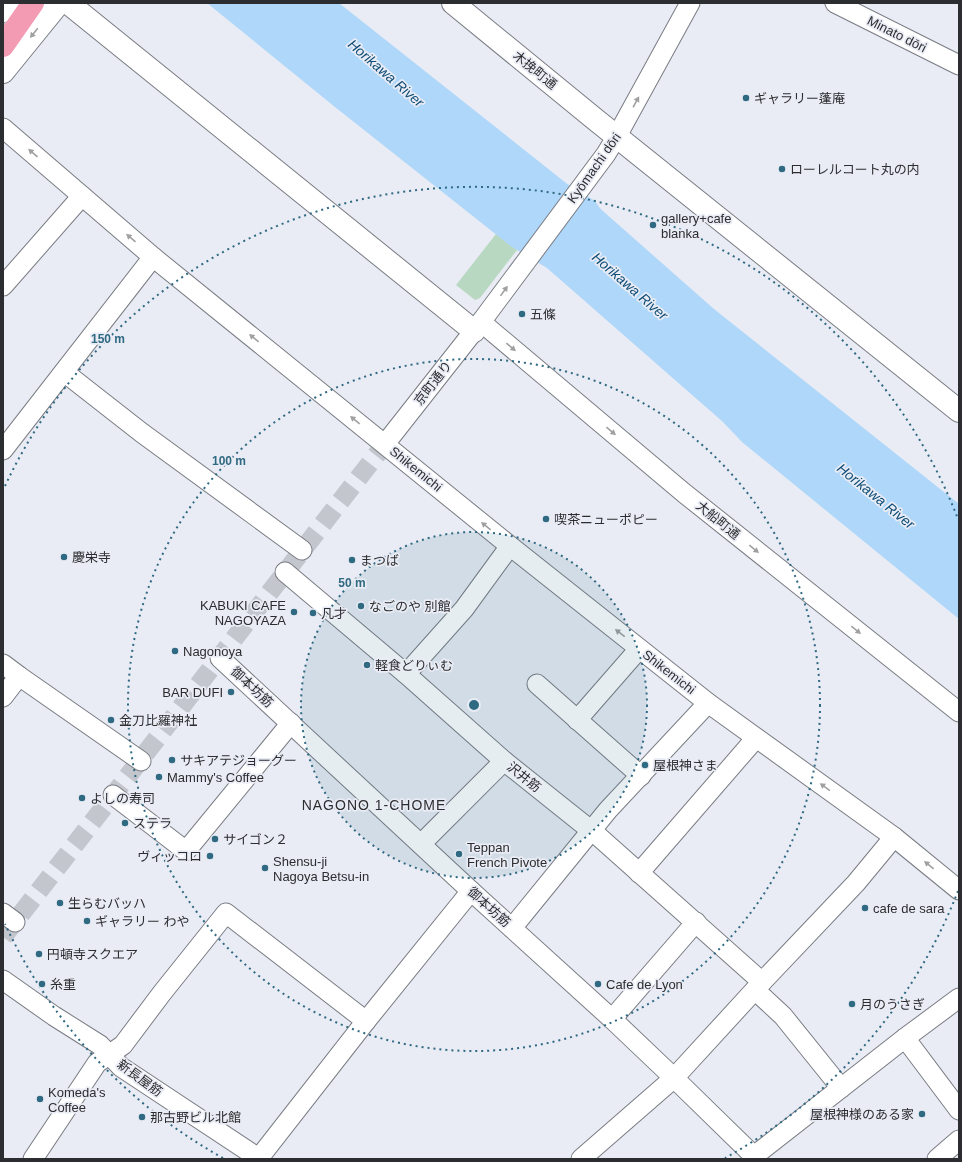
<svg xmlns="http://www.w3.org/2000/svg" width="962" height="1162" viewBox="0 0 962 1162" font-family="Arial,'Noto Sans JP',sans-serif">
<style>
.green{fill:#b9d8c2}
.water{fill:#afd7fa}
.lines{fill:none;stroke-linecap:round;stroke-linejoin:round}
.street-tunnel{stroke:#c3c6cd;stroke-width:19;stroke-dasharray:19 10;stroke-linecap:butt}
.street-casing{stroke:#797c83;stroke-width:21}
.secondary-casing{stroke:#797c83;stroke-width:24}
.highway-casing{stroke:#c8c8c9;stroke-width:24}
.street{stroke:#fff;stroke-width:19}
.secondary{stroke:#fff;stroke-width:22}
.highway{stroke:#f49bb4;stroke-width:22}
.oneway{fill:#a0a0a2}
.ring{fill:none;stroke:#2f6982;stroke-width:2;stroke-dasharray:2 4}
.poi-dot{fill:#2f6982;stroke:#e9ecf4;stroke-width:1.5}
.labels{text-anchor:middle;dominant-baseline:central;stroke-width:3.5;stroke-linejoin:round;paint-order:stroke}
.street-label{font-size:13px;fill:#2c2d30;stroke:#e9ecf4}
.poi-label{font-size:13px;fill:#2c2d30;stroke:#e9ecf4;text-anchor:start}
.water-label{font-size:14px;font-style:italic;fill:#0d4c77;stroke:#e9ecf4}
.neighbourhood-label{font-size:14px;letter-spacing:1px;fill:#2c2d30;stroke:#e9ecf4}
.centre{fill:#2f6982;stroke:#e9ecf4;stroke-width:2}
.ring-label{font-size:12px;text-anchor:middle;font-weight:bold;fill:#2f6982;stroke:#e9ecf4;stroke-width:3.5;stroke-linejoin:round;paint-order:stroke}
</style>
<rect width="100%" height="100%" fill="#e9ecf4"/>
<path class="green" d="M496 234 517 250 480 298 475 300 456 285Z"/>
<path class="water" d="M207 3H339L566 183 595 201 599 207 604 212 714 309 959 504V619L742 442 723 422 547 268 512 247 335 107Z"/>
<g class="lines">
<path class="street-tunnel" d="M3 937C131 773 257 608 385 444"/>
<g class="street-casing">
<g id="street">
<path d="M835 3 959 65"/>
<path d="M3 128 153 257 510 546 708 703 894 837 959 890"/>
<path d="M3 286 82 196"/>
<path d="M481 322 684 493 959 712"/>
<path d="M64 372 142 433 302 550"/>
<path d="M385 444 481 322 606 154 617 136 690 3"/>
<path d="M3 450 153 257"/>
<path d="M285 572 406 674 504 761 598 836 762 982"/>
<path d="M220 658 471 891 612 1019 674 1078 757 1159"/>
<path d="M3 664 19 676 141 761"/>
<path d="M406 674 464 609 510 546"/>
<path d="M537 684 641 776"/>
<path d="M3 697 19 676"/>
<path d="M577 720 639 649"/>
<path d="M113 795 186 851 291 723"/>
<path d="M421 844 504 761"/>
<path d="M639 873 756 738"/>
<path d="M3 913 15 922"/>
<path d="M512 928 608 810 708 703"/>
<path d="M3 980 54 1016 100 1045 121 1067 260 1159"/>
<path d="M755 990 783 1016 841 1088"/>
<path d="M612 1019 696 922"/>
<path d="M905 1038 959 1110"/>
<path d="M754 1156 905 1038 959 998"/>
<path d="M259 1158 366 1021 471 891"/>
<path d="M33 1159 97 1063 123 1045 162 993 226 913 366 1021"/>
<path d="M581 1159 674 1078 762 982 856 883 894 837"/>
<path d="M937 1159 959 1140"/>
</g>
</g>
<g class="secondary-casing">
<g id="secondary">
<path d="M68 3 474 331"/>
<path d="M453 3 596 120 959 411"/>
<path d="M3 11 9 3"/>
<path d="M3 72 59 3"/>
</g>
</g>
<g class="highway-casing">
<path id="highway" d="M3 46 33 3"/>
</g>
<use href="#street" class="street"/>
<use href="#secondary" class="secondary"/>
<use href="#highway" class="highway"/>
</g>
<defs><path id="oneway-solid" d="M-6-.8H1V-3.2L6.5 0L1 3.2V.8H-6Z"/></defs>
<g class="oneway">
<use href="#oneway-solid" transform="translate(34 33) rotate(129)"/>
<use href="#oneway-solid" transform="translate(636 102) rotate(-61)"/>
<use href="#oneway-solid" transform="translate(33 153) rotate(-139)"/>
<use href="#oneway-solid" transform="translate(131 238) rotate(-139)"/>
<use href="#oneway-solid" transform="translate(504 291) rotate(-54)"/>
<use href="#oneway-solid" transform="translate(254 338) rotate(-141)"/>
<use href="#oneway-solid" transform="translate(511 347) rotate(40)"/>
<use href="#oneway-solid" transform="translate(355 420) rotate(-141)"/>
<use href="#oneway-solid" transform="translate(611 431) rotate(40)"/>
<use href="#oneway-solid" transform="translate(486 526) rotate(-141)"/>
<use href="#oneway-solid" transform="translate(754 549) rotate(39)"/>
<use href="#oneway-solid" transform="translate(856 630) rotate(39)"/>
<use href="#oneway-solid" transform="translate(620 633) rotate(-142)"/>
<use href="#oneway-solid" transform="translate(825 787) rotate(-144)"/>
<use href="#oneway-solid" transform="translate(929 865) rotate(-141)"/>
</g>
<circle cx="474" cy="705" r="173" fill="#2f6982" fill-opacity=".12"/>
<g class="ring">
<circle cx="474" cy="705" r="173"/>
<circle cx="474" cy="705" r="346"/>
<path d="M958 891A518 518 0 0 1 725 1158M223 1158A518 518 0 0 1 5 924M5 486A518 518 0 0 1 958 519"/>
</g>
<g class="poi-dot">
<circle cx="746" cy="98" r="4"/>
<circle cx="782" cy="169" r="4"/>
<circle cx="653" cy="225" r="4"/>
<circle cx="522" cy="314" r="4"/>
<circle cx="546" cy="519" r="4"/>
<circle cx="64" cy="557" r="4"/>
<circle cx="352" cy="560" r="4"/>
<circle cx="361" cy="606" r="4"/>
<circle cx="294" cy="612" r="4"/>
<circle cx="313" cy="613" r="4"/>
<circle cx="175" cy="651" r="4"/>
<circle cx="367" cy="665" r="4"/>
<circle cx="231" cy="692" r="4"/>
<circle cx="111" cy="720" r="4"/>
<circle cx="172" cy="760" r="4"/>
<circle cx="645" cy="765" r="4"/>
<circle cx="159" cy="777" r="4"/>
<circle cx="82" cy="798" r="4"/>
<circle cx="125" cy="823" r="4"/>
<circle cx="215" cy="839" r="4"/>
<circle cx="459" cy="854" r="4"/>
<circle cx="210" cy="856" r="4"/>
<circle cx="265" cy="868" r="4"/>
<circle cx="60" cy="903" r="4"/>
<circle cx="865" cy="908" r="4"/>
<circle cx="87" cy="921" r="4"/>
<circle cx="39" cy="954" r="4"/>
<circle cx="42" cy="984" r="4"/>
<circle cx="598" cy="984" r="4"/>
<circle cx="852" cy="1004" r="4"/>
<circle cx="40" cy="1099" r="4"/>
<circle cx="922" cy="1114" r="4"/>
<circle cx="142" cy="1117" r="4"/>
</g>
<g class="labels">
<g class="street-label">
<text transform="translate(897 34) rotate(27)">Minato dōri</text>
<text transform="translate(535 70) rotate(39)">木挽町通</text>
<text transform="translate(594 168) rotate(-55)">Kyōmachi dōri</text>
<text transform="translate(433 383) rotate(-52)">京町通り</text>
<text transform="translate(416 469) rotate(39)">Shikemichi</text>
<text transform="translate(718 520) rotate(39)">大船町通</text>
<text transform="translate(669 672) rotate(38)">Shikemichi</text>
<text transform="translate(252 687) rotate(43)">御本坊筋</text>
<text transform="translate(524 777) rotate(39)">沢井筋</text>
<text transform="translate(489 907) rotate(42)">御本坊筋</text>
<text transform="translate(140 1078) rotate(36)">新長屋筋</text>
</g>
<g class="poi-label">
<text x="754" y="98">ギャラリー蓬庵</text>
<text x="790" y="169">ローレルコート丸の内</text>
<text x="661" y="218">gallery+cafe<tspan x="661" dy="15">blanka</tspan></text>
<text x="530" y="314">五條</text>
<text x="554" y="519">喫茶ニューポピー</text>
<text x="72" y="557">慶栄寺</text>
<text x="360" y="560">まつば</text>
<text x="286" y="605" text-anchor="end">KABUKI CAFE<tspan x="286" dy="15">NAGOYAZA</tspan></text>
<text x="369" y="606">なごのや 別館</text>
<text x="321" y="613">凡才</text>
<text x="183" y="651">Nagonoya</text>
<text x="375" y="665">軽食どりぃむ</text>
<text x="223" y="692" text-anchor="end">BAR DUFI</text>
<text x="119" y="720">金刀比羅神社</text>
<text x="180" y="760">サキアテジョーグー</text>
<text x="653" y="765">屋根神さま</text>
<text x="167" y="777">Mammy's Coffee</text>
<text x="90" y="798">よしの寿司</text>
<text x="133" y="823">ステラ</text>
<text x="223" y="839">サイゴン２</text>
<text x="467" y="847">Teppan<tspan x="467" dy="15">French Pivote</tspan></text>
<text x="202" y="856" text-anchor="end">ヴィッコロ</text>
<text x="273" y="861">Shensu-ji<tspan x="273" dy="15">Nagoya Betsu-in</tspan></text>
<text x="68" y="903">生らむバッハ</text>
<text x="873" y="908">cafe de sara</text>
<text x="95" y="921">ギャラリー わや</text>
<text x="47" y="954">円頓寺スクエア</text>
<text x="50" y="984">糸重</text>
<text x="606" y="984">Cafe de Lyon</text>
<text x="860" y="1004">月のうさぎ</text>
<text x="48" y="1092">Komeda's<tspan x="48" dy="15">Coffee</tspan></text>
<text x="914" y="1114" text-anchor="end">屋根神様のある家</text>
<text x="150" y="1117">那古野ビル北館</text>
</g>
<g class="water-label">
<text transform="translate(386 73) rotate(41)">Horikawa River</text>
<text transform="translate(630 286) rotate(41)">Horikawa River</text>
<text transform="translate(876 496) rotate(39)">Horikawa River</text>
</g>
<g class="neighbourhood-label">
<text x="374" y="805">NAGONO 1-CHOME</text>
</g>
</g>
<circle cx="474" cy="705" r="6" class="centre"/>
<g class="ring-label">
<text x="108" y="343">150 m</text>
<text x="229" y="465">100 m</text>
<text x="352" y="587">50 m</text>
</g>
<rect width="962" height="1162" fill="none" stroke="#2c2d30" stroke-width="8"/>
</svg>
